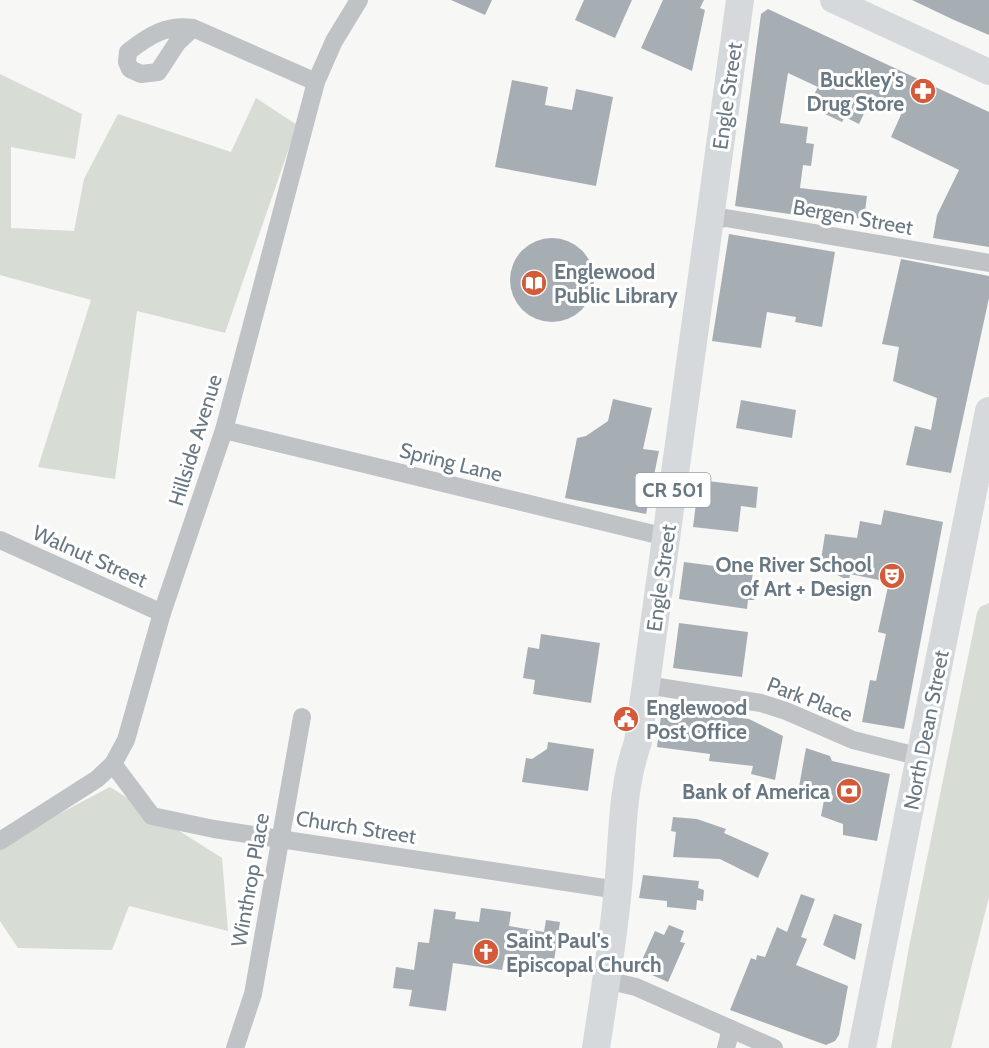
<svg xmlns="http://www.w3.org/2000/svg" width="989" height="1048" viewBox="0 0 989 1048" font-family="Cabin,sans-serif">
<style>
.green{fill:#d7dcd4}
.building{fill:#a7aeb3}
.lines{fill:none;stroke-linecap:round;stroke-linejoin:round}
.minor{stroke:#bfc3c6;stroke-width:18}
.secondary{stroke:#d5d9dc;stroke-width:26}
.primary{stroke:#d5d9dc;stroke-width:28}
.labels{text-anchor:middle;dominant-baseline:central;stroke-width:6;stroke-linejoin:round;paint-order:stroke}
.shield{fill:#fff;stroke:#96a0a8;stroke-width:1.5}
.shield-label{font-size:20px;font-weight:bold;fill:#697883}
.poi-label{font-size:21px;font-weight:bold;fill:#697883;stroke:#fff;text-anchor:end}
.street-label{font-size:21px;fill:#697883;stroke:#fff}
</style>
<rect width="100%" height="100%" fill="#f7f7f5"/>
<g class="green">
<path d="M0 74 82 114 75 159 11 147V228L74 231 84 179 118 114 231 152 256 98 297 125 225 333 137 311 115 479 38 467 91 300 0 275Z"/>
<path d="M989 603V897L951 1048H891L909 947 977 613 980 607Z"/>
<path d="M110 787 222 858 228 931 129 906 112 950 18 948 0 921V845Z"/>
</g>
<g class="building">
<path d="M451 0H492L485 15Z"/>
<path d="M584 0H632L615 38 575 20Z"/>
<path d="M663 0H704L700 8 705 10 692 71 641 48Z"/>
<path d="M912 0H989V35L954 20Z"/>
<path d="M768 9 989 112V247L933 238 937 215 959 170 891 137 903 110 873 95 859 124 845 117 842 122 808 106 818 87 788 73 780 123 808 127 806 143 814 144 811 166 803 165 800 188 867 196 864 219 797 211 796 215 735 206 761 14Z"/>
<path d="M512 80 548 87 545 105 572 110 576 89 613 97 596 186 495 167Z"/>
<path d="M729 234 835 252 822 327 795 322 796 317 767 312 761 348 712 341Z"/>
<circle cx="552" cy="280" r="42"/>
<path d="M901 259 989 276V298L951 473 906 465 915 426 931 430 937 398 893 381 899 347 882 344Z"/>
<path d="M613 399 652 408 643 449 659 451 646 514 565 498 577 438 586 436 608 421Z"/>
<path d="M741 400 796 410 792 438 736 428Z"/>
<path d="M699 480 758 487 756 508 741 506 738 532 693 527Z"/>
<path d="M884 510 943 522 904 729 862 722 870 680 876 681 886 634 878 632 889 582 850 574 849 581 820 566 825 534 857 538 860 521 881 525Z"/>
<path d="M684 562 753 571 751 588 756 589 754 600H748L747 609 679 599Z"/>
<path d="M679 623 748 632 742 677 673 668Z"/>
<path d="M541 634 600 643 591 703 533 694 535 680 523 678 528 647 539 649Z"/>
<path d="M662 708 749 719 783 736 775 780 751 774 753 766 709 761 710 754 657 747Z"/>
<path d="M548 742 594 749 588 791 522 782 526 758 532 759 547 749Z"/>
<path d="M806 748 830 756 832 761 890 774 877 841 843 835V824L821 816 825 795 799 787Z"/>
<path d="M673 817 697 819 726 829 724 833 769 853 758 878 720 859 673 857 676 832 671 831Z"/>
<path d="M643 875 699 881 698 888 704 890 703 901 697 900 696 910 667 907V901L639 898Z"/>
<path d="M801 894 815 899 801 937 807 939 796 965 848 986 839 1035 835 1041 826 1045 730 1010 751 958 756 960 757 955 765 957 777 927 787 932Z"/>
<path d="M481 908 511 912 509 926 544 932 546 920 560 922 553 967 504 960 502 970 453 963 446 1011 409 1006 412 990 393 988 396 967 414 970 418 942 429 943 434 909 456 912 455 919 479 922Z"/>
<path d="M834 914 862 924 855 960 823 945Z"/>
<path d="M669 925 684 931 680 942 685 943 668 982 638 969 655 931 664 935Z"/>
</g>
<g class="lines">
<g class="minor">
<path d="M193 28 177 43 158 72 141 74 130 69 127 62 128 52C148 36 167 24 193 28L316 82"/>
<path d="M710 220 726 218 989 263"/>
<path d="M224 430 666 537"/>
<path d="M0 540 162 613"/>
<path d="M646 685 761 703 786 711 853 740 921 757"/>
<path d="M113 764 152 816 214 829 618 890"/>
<path d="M0 841 97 779 113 764 126 740 162 613 224 430 316 82 334 41 359 0"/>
<path d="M606 980 636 987 774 1048"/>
<path d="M235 1048 253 994 302 717"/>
<path d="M726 1048 731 1029"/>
</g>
<path class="secondary" d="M833 0 989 72"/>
<g class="primary">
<path d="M596 1048C604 995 613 941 618 888 623 839 621 789 638 742L740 0"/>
<path d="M862 1048 989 411"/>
</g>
</g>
<defs>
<g id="pharmacy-disc" transform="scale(1.35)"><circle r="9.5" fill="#d35b39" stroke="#fff"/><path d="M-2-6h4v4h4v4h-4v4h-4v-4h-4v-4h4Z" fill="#fff"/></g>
<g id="library-disc" transform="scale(1.35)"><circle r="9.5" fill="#d35b39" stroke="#fff"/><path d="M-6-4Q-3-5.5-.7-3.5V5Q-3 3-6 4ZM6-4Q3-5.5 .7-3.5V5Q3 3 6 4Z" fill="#fff"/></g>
<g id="theatre-disc" transform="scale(1.35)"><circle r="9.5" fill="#d35b39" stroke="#fff"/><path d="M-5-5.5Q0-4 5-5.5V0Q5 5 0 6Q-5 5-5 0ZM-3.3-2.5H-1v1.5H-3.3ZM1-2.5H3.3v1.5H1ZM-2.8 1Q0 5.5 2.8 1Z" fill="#fff"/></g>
<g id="civic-disc" transform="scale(1.35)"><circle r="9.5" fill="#d35b39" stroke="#fff"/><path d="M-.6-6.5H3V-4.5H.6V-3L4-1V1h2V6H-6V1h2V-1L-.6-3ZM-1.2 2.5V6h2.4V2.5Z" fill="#fff"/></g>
<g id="bank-disc" transform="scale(1.35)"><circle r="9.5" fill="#d35b39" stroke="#fff"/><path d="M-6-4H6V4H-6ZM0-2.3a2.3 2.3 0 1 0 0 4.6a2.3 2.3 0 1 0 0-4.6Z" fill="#fff"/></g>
<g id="church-disc" transform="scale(1.35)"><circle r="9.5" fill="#d35b39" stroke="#fff"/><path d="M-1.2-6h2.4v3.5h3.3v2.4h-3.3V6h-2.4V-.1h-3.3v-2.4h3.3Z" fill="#fff"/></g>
</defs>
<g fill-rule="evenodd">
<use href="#pharmacy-disc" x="923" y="91"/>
<use href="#library-disc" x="534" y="283"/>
<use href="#theatre-disc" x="892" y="576"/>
<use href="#civic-disc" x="626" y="719"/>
<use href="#bank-disc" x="849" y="791"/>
<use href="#church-disc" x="486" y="952"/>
</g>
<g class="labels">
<rect class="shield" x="635.5" y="473" width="75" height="34" rx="4.5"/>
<g class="shield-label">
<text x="673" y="490">CR 501</text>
</g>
<g class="poi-label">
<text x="904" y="79">Buckley's<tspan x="904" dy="24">Drug Store</tspan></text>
<text x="554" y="271" text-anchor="start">Englewood<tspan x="554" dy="24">Public Library</tspan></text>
<text x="872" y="564">One River School<tspan x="872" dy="24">of Art + Design</tspan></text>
<text x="646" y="707" text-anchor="start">Englewood<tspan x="646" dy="24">Post Office</tspan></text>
<text x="830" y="791">Bank of America</text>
<text x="506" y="940" text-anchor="start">Saint Paul's<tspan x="506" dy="24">Episcopal Church</tspan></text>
</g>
<g class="street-label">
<text transform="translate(727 96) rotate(-82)">Engle Street</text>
<text transform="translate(853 217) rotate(10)">Bergen Street</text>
<text transform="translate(195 440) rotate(-73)">Hillside Avenue</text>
<text transform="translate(451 462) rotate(14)">Spring Lane</text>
<text transform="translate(90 556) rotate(24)">Walnut Street</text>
<text transform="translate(661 578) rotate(-82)">Engle Street</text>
<text transform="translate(810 699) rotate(21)">Park Place</text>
<text transform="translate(926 730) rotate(-79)">North Dean Street</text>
<text transform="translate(356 827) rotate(9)">Church Street</text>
<text transform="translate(250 880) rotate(-80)">Winthrop Place</text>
</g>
</g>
</svg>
